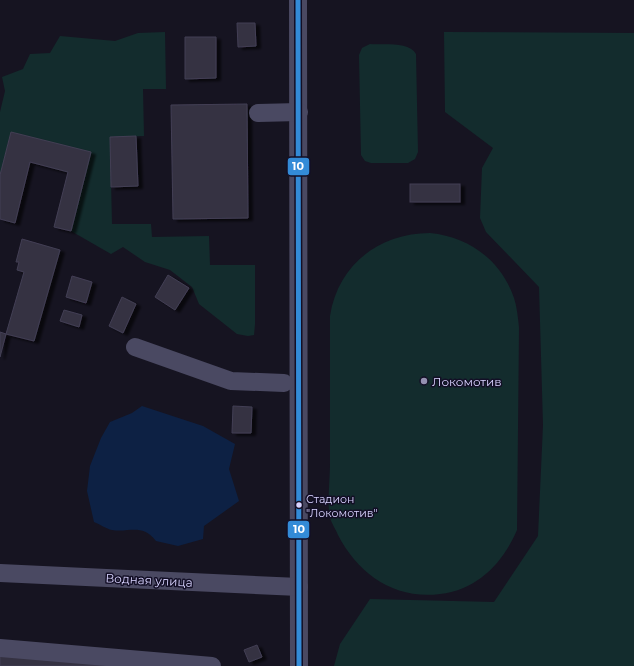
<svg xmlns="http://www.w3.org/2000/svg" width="634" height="666" viewBox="0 0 634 666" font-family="Montserrat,sans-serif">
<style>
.green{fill:#132c2d}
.water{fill:#0d2144}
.building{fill:#343243;stroke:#433f54;filter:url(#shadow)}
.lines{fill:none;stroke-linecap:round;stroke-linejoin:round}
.minor{stroke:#4a4962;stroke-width:18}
.bus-1-casing{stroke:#130f26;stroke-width:8}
.bus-1{stroke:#338bd7;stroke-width:5}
.poi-dot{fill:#9591b1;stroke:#130f26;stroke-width:1.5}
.bus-dot{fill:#d9d4ff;stroke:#130f26;stroke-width:1.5}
.labels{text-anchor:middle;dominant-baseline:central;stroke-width:3;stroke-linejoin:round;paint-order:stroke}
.bus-label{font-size:11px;fill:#d9d4ff;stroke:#130f26;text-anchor:start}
.poi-label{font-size:12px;fill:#d9d4ff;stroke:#130f26;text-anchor:start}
.street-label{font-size:12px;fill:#d9d4ff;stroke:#130f26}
.line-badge{stroke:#130f26;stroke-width:1.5}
.badge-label{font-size:11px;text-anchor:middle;font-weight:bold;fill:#fff}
</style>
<defs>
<filter id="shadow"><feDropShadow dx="4.5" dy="2.5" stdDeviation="1" flood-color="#0009"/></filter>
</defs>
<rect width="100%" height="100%" fill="#161421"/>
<g class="green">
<path d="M165 32 166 89H143L144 136 110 137 112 224H151L152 237 209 236 210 265H255V324L254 335 248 336 237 334 199 304 192 287 170 270 145 262 123 247 111 254 71 231 90 152 11 132 0 175V112L5 91 2 77 23 69 30 54 50 53 60 36 115 41 138 33Z"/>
<path d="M444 32 634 33V666H334L340 644 370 599 494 602 538 536 543 425 539 287 486 232 480 218 482 168 493 148 445 112Z"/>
<path d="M370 44C383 45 409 41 416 54L418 152 415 159 408 163H371L365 161 361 155 359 55 362 48Z"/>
<path d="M430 233C469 237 501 260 514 298 517 307 518 318 519 328L517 530C503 563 477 590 440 594 395 600 358 574 338 535 336 530 332 524 330 518 327 507 330 478 330 464 330 415 330 366 330 316 338 265 379 233 430 233Z"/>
</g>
<path class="water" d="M142 406 203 426 235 444 229 469 239 501 204 526 203 539 178 546 156 541C142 523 129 533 112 530 106 529 100 524 94 522L87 491 90 466 101 438 110 422 132 413Z"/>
<g class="building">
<path d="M237 23H255L256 46 238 47Z"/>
<path d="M185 37H216V78L185 79Z"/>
<path d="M247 104 248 218 173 219 171 105Z"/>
<path d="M11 132 91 152 71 231 54 227 68 172 30 162 15 223 0 219V175Z"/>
<path d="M136 136 138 186 111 187 110 137Z"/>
<rect x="410" y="184" width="50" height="18"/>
<path d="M22 239 60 250 34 341 6 334 24 272 17 270 19 262H16Z"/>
<path d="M168 275 189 288 175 310 155 297Z"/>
<path d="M72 276 92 282 86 303 66 297Z"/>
<path d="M122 297 136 304 123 333 109 326Z"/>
<path d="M64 310 82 315 79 327 60 321Z"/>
<path d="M0 332 6 334 0 357Z"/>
<path d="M233 406 252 407 251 433H232Z"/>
<path d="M257 645 262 657 249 662 244 650Z"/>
<path d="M0 652 152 666H0Z"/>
</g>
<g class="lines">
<g class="minor">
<path d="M298 0 299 666"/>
<path d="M258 113 299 112"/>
<path d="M135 347 231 381 284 383"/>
<path d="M0 573 299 587"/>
<path d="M0 648 212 666"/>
</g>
<g class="bus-1-casing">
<path id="bus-1" d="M298 0 299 666"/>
</g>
<use href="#bus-1" class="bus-1"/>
</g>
<circle class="poi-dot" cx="424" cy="381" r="4"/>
<circle class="bus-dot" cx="299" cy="505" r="3.5"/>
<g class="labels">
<g class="bus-label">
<text x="306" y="499">Стадион<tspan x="306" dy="14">"Локомотив"</tspan></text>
</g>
<g class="poi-label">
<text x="432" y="381">Локомотив</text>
</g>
<g class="street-label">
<text transform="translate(149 580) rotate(3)">Водная улица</text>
</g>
</g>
<g class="line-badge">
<rect x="287" y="157" width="23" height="19" rx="4" fill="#338bd7"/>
<rect x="287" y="520" width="23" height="19" rx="4" fill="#338bd7"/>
</g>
<g class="badge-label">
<text x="298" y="170">10</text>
<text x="299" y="533">10</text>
</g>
</svg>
